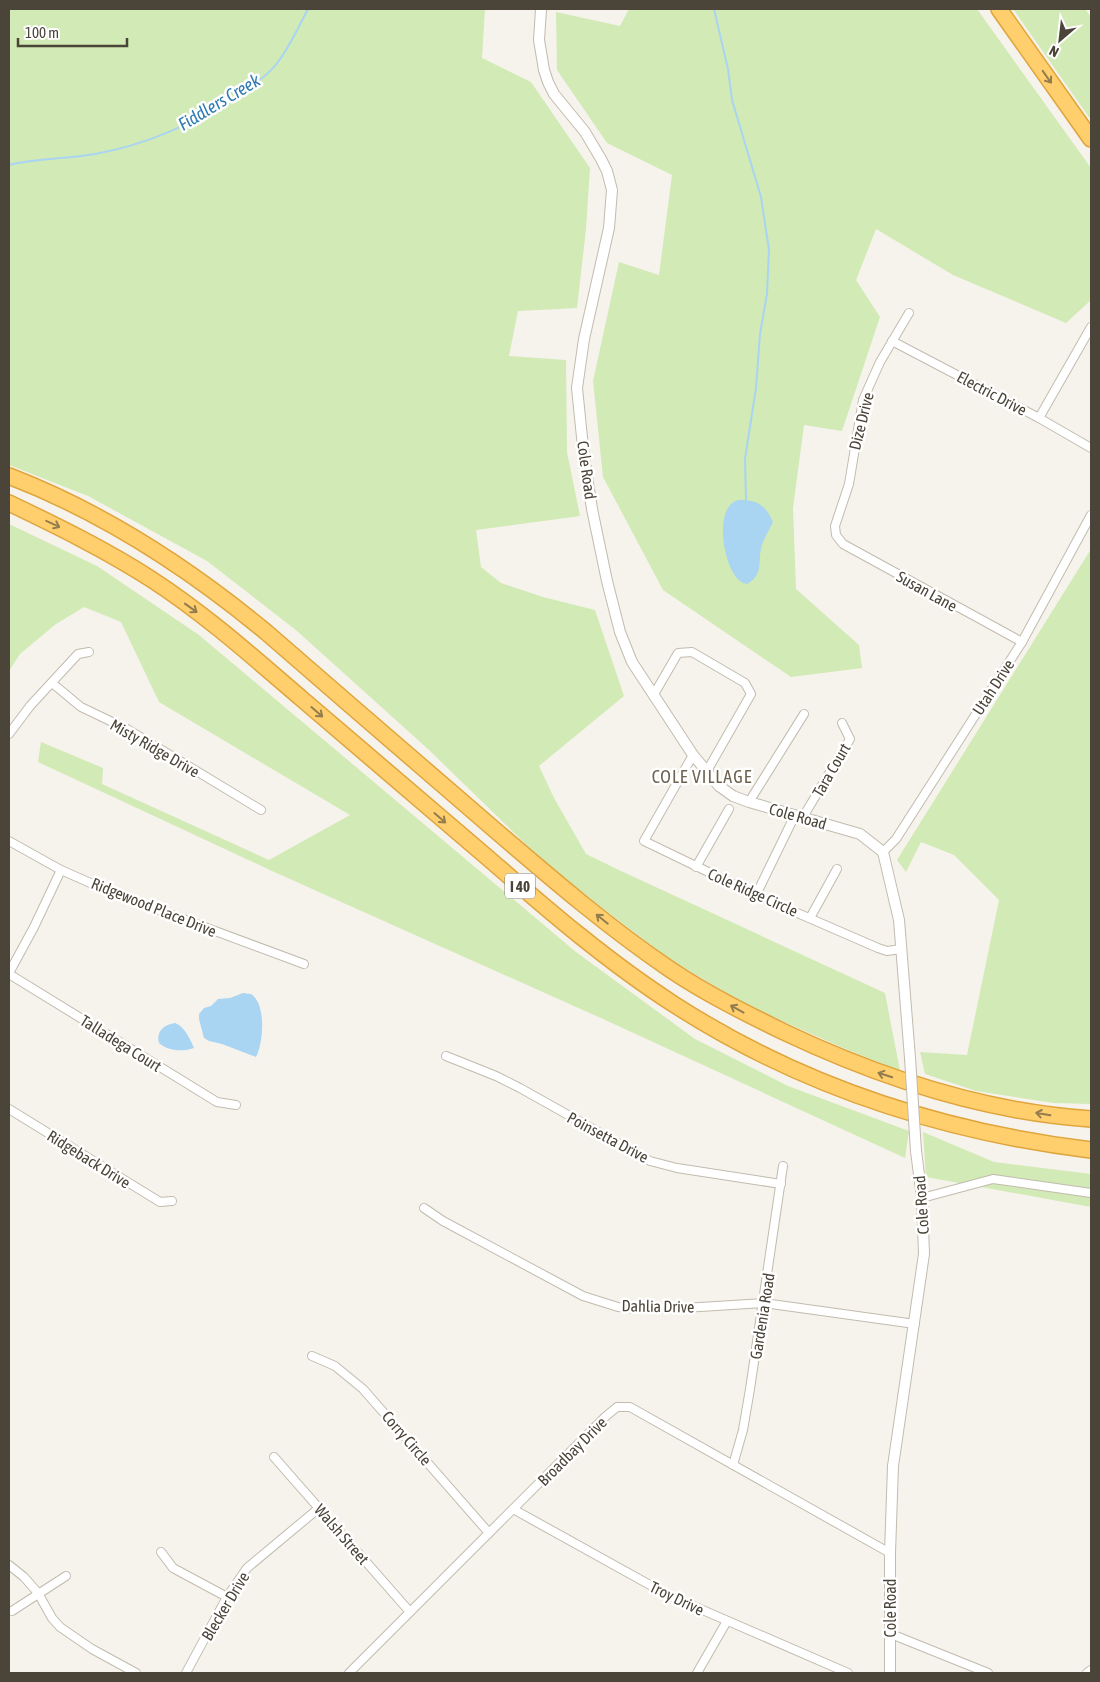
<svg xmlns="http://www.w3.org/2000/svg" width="1100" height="1682" viewBox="0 0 1100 1682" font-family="'Asap Condensed',sans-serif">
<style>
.green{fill:#d2eab5}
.water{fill:#a9d4f2}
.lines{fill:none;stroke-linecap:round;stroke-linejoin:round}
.stream{stroke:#a9d4f2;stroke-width:2}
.minor-casing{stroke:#c2bbae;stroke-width:10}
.tertiary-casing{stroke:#c2bbae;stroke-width:12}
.motorway-casing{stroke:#e0a43c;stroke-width:18}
.minor{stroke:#fff;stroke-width:8}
.tertiary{stroke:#fff;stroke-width:10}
.motorway{stroke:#ffcf6e;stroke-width:15}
.tertiary-bridge-casing{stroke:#c2bbae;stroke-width:12;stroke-linecap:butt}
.tertiary-bridge{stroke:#fff;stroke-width:10}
.oneway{stroke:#937c4e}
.labels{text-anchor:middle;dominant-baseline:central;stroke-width:5;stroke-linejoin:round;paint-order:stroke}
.shield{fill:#fff;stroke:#817c74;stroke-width:1}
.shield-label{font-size:15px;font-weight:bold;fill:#4b4439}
.street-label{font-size:16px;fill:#4b4439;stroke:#fff}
.water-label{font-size:18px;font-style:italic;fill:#2e7ab2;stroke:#fff}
.neighbourhood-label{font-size:18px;letter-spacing:1px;fill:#6e6250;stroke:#fff}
</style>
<rect width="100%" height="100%" fill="#f6f3ec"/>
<g class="green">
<path d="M9 9H485L482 58 531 82 590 168 586 229 577 308 518 311 509 356 566 360 567 452 580 516 476 530 481 567 501 583 543 597 595 610 624 696 539 766 554 798 586 854 621 871 885 993 900 1071 848 1050 748 1006 668 958 597 904 541 859 429 750 297 631 207 561 88 496 9 465Z"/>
<path d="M629 9H977L1091 168V300L1066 323 953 275 876 229 856 280 880 317 842 431 804 425 793 508 796 589 859 645 862 668 791 677 663 590 603 477 593 381 619 262 659 275 672 175 607 143 557 70 556 12 620 26Z"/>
<path d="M1013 9H1085L1091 17V120Z"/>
<path d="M9 524 97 566 199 635 576 952 695 1039 788 1086 909 1131 905 1158 603 1019 272 871 38 762 41 742 103 768 102 784 269 860 350 815 159 702 121 622 84 607 56 624 20 654 9 671Z"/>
<path d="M1091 549V1104L1054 1103 976 1091 925 1074 920 1052 967 1055 999 900 954 855 921 842 906 872 897 860Z"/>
<path d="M923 1132 994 1162 1091 1174V1207L926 1177Z"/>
</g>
<g class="water">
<path d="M738 500C757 500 765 504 773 522 769 530 763 540 761 548 758 564 763 575 747 584 745 583 742 583 740 581 723 568 713 507 738 500Z"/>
<path d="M243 993C243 993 250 994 251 994 267 1004 263 1044 256 1057L222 1044 209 1041 204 1038 199 1019V1014L204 1008 211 1006 218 999 230 998Z"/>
<path d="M175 1023C185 1027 190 1039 194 1048 182 1052 168 1051 159 1043 156 1031 164 1025 175 1023Z"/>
</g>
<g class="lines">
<g class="stream">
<path d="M714 9 728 69 732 100 761 197 769 250 767 294 760 334 756 388 745 459 746 501"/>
<path d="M9 165C37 158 67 159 95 154 145 145 189 126 231 99 248 88 266 78 278 62 290 46 299 26 308 9"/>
</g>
<g class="minor-casing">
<g id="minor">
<path d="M909 313 880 362 863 400 849 484 835 526 836 535 843 544 1022 642"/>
<path d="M892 341 1039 418 1091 448"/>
<path d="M1039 418 1091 327"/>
<path d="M52 683 81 707 127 729 261 810"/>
<path d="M653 696 678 653 692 652 745 683 751 694 707 771"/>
<path d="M9 734 30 706 78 654 89 652"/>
<path d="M693 755 644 841 756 895 878 948 887 951 901 949"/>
<path d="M749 802 804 714"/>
<path d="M803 817 850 739 842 723"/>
<path d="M9 841 61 870 113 893 304 964"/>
<path d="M883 852 896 839 1022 642 1091 515"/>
<path d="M696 867 729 809"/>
<path d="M756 895 795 815"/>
<path d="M810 918 837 869"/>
<path d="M9 973 34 927 61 870"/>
<path d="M9 974 217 1102 236 1105"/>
<path d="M446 1056 496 1076 520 1088 650 1161 677 1168 781 1184"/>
<path d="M9 1109 160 1202 172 1201"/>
<path d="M922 1198 993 1179 1091 1193"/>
<path d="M424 1208 443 1221 583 1296 618 1307 638 1309 684 1308 764 1303 915 1324"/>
<path d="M312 1356 335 1366 363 1389 489 1533"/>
<path d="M274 1457 410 1612"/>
<path d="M733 1465 743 1430 750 1389 783 1166"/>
<path d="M513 1509 668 1595 848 1673"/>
<path d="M161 1552 173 1568 227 1597"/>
<path d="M9 1565 24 1577 38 1593 52 1618 60 1627 92 1649 136 1673"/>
<path d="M12 1611 66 1576"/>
<path d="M891 1634 988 1673"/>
<path d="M186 1673 227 1597 247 1568 319 1508"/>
<path d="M349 1673 605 1417 617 1407H630L890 1553"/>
<path d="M697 1673 727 1621"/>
<path d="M1087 1673 1091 1670"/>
</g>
</g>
<g class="tertiary-casing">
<g id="tertiary">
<path d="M541 9 539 40 544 70 548 82 554 94 585 132 601 159 607 171 612 190 609 228 584 339 577 388 584 457 592 509 607 581 620 632 632 662 693 755 719 786 733 796 749 802 860 834 883 852 899 920 910 1058"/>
<path d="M890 1673V1553L893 1466 924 1254 922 1198 916 1151"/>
</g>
</g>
<g class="motorway-casing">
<g id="motorway">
<path d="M999 9 1091 139"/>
<path d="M9 476C102 512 190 569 266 632 294 656 321 680 349 704 398 746 446 788 495 830 552 879 609 928 671 970 707 994 745 1013 784 1032 881 1078 984 1112 1091 1119"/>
<path d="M9 503C57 526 106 550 151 579 205 614 253 657 302 699 364 752 426 805 488 858 548 910 608 962 675 1005 801 1086 943 1132 1091 1150"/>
</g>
</g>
<use href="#minor" class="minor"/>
<use href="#tertiary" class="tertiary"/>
<use href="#motorway" class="motorway"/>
<g class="tertiary-bridge-casing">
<path id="tertiary-bridge" d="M910 1058 916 1151"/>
</g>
<use href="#tertiary-bridge" class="tertiary-bridge"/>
</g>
<defs><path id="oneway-shaft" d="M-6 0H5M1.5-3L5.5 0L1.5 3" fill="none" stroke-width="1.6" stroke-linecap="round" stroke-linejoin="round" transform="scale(1.25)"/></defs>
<g class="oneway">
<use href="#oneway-shaft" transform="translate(1047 77) rotate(55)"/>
<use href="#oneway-shaft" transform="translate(53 524) rotate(25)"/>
<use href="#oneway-shaft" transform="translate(191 608) rotate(36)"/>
<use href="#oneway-shaft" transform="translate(317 712) rotate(41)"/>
<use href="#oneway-shaft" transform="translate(440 818) rotate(41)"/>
<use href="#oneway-shaft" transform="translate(602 919) rotate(-141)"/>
<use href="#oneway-shaft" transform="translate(737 1009) rotate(-151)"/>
<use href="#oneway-shaft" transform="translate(885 1075) rotate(-162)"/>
<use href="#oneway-shaft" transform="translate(1043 1114) rotate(-171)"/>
</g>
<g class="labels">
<rect class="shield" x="505" y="873.5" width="30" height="25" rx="4"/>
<g class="shield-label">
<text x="520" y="886">I 40</text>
</g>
<g class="street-label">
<text transform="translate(992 393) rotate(28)">Electric Drive</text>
<text transform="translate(861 421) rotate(-76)">Dize Drive</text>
<text transform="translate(587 470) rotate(82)">Cole Road</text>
<text transform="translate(927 591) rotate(29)">Susan Lane</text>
<text transform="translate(993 687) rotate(-57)">Utah Drive</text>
<text transform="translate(155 748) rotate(30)">Misty Ridge Drive</text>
<text transform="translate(831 770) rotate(-60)">Tara Court</text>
<text transform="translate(798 816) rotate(16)">Cole Road</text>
<text transform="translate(753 892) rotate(24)">Cole Ridge Circle</text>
<text transform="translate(154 907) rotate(22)">Ridgewood Place Drive</text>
<text transform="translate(121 1043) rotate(32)">Talladega Court</text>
<text transform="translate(608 1137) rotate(28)">Poinsetta Drive</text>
<text transform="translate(89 1159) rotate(32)">Ridgeback Drive</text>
<text transform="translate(921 1205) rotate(-94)">Cole Road</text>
<text transform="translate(658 1306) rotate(1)">Dahlia Drive</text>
<text transform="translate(762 1316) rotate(-81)">Gardenia Road</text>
<text transform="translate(407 1438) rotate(49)">Corry Circle</text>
<text transform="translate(572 1451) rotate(-45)">Broadbay Drive</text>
<text transform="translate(342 1534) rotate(49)">Walsh Street</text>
<text transform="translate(677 1598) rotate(26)">Troy Drive</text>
<text transform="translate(225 1606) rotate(-59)">Blecker Drive</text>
<text transform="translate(890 1608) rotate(-90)">Cole Road</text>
</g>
<g class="water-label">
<text transform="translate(219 102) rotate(-31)">Fiddlers Creek</text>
</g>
<g class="neighbourhood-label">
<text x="702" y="776">COLE VILLAGE</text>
</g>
</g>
<rect width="1100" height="1682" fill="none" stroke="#4b4439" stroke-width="20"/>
<g transform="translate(1060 40) rotate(208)" stroke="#ffffff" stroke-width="4" paint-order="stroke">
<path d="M0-4L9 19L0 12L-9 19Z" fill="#4b4439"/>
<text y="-8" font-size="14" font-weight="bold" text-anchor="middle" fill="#4b4439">N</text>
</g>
<path d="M18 38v8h109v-8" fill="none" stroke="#4b4439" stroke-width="2.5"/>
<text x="25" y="38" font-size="15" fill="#4b4439" stroke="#ffffff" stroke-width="4" paint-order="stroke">100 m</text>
</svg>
